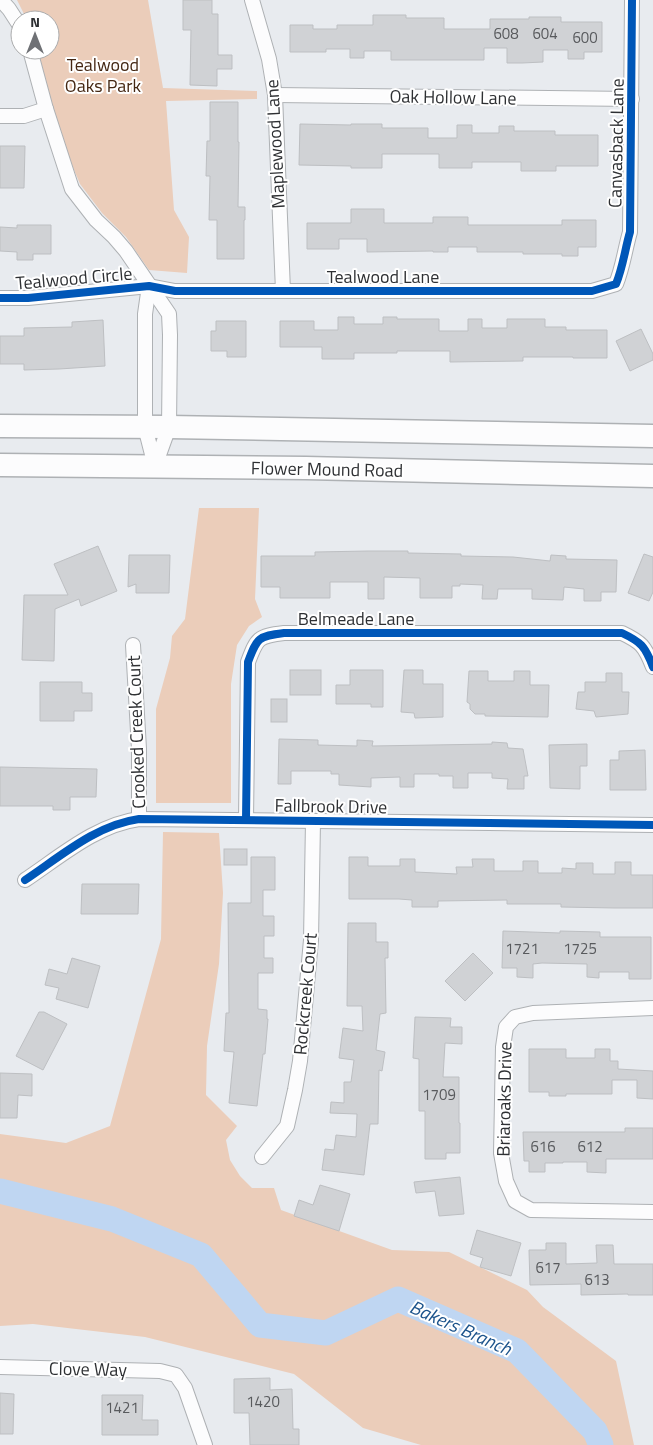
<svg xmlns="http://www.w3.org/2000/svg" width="653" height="1445" viewBox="0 0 653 1445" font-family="'Titillium Web',sans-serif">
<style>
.green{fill:#ebcdba}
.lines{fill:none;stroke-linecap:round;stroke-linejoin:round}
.river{stroke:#bfd6f2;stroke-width:25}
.building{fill:#d0d2d5;stroke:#bdbfc2}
.street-casing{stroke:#aeb1b4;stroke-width:16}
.primary-casing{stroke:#aeb1b4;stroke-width:25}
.street{stroke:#fcfcfd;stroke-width:14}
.primary{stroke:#fcfcfd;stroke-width:22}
.cycleway-casing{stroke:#fff;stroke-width:11}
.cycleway{stroke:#0057b8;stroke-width:8}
.labels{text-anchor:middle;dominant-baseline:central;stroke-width:4;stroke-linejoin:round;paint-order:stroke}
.number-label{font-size:15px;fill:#585a5d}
.park-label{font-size:18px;fill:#442713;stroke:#fff}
.street-label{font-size:18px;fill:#2e3033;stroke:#fff}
.water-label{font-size:19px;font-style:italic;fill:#1d548c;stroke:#fff}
</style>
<rect width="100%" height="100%" fill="#e8ebef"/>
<g class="green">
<path d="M17 0H148L163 88 257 91V99L166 101 174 210 189 237 187 273 149 270 126 237 102 213 80 184 64 146 36 50H50V20H27Z"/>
<path d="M199 508H259L255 599 262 617 249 626 237 645 231 684V803H156V709L170 658 172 636 185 619Z"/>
<path d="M163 832 219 833 223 893 219 964 207 1046 206 1095 237 1126 226 1140 230 1160 240 1176 252 1188H274L281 1210 392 1250 449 1252 527 1290 543 1307 616 1361 634 1445H421L363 1428 294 1374 145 1337 33 1324 0 1326V1134L66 1143 110 1126 161 939Z"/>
</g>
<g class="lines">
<path class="river" d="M0 1191 112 1219 201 1255 260 1325 326 1333 398 1299 517 1351 595 1431 601 1445"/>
</g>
<g class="building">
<path d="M183 0H212V14H218V55H232V69H217V86L190 85 191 30H183Z"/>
<path d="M373 15H406V18H444V29H490V19H529V17H561V22H602V52H584V59H568V50H543V62L522 63H507V48H484V60H391V51H364V58H350V49H326V52H290V25H313V29H337V25H373Z"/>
<path d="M210 102H238V142H239L238 207H245V220H244V259H217V220H209L210 176H206L207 141H210Z"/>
<path d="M300 124 351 125V124H382V128H428V138H457V125H472V133H499V126H514V131H555V135H598V166H556V171H521V162H472V168H439V154H382V168H351V166L299 165Z"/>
<path d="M0 146H25L24 188H0Z"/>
<path d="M351 209H384V223H433V217H468V225H562V220H596V247H578V256H562V254H523V252H477V247H448V252H433V251L367 252V239H339V249H307V223H351Z"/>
<path d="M17 225H51V254H33V260H17V252L0 251V227L17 228Z"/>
<path d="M338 317H354V324H383V317H397V319H439V331H468V319H482V328H507V319H545V327H566V330H607V358H573V357H523V361L450 362V351H397V353H354V359H322V347H280V321H314V330H338Z"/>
<path d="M103 320 105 366 59 369 24 370V364H0V336H24V328L72 327V322Z"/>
<path d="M216 321H246V357H227V351H211V331H216Z"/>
<path d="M641 329 653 354V360L630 371 616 341Z"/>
<path d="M98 546 117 591 81 606 79 599 55 609 54 661 22 660 24 595H68L54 564Z"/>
<path d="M368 551H408V553L461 554V556L513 557 550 561 551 555 566 556V559L617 560 616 592H601V601H584V589L564 587 563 600 532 599V589H498L497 599H482L483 585 460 584V586H452V598H420V578L384 577V599H368V582H330V598H280V587H261V556H315V552Z"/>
<path d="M644 554 653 557V592L649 601 628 593Z"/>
<path d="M129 555H170L169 593H136V584L128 587Z"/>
<rect x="290" y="670" width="31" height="25"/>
<path d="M350 670H383V707H371V704H336V685H350Z"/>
<path d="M404 670H423V684H443V717L415 718 414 713 401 712Z"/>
<path d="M469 671H488V681H514V671H530V685H549L548 717 485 716V714H475L470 709V704L467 702Z"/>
<path d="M606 673H622V692H629L628 714 596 717 594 711 576 709 578 692H585V682H606Z"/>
<path d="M40 682H82V693H92V711H74V721H40Z"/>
<rect x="271" y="699" width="16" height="23"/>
<path d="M279 739 318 740V745L357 746V740L373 741 372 746 492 744V742L507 743 508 748 523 749 528 776H524V789H507L508 779 492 778V773H468V788H453V776H439V774H414V787H400V777L371 778V787L339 785V774H331V771H291V784H278Z"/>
<path d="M587 744V766H580V789L550 788 549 745Z"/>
<path d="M645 750 646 790H610V760H619V751Z"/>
<path d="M0 767 97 769 96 797H70V810H53V806H0Z"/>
<rect x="224" y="849" width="23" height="16"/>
<path d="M251 857H275V890H263V916H274V936H264V958H273V973H258V1009L267 1010V1019H268L265 1054H263L257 1106 229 1103 234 1052 224 1051 226 1013H229L228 903H251Z"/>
<path d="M349 857H368V866H400V859H415V872L457 874 456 867H473L472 859H494V871H523V861H538V873H562V868L576 869V863H593V874H615V862H631V875H653V908H615L561 907V904H507V900L438 901V907H412V900L399 899H349Z"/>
<path d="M82 884H139L138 914H81Z"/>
<path d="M348 923H376V942H388V958H385L386 1013 380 1014 376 1050 385 1052 382 1071 379 1070 378 1124H370L364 1175 322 1170 325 1149 334 1150 336 1135 356 1137 357 1114 330 1113 331 1102 344 1103V1082H351L354 1060 339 1058 343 1028 363 1031 362 1006H347Z"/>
<path d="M503 931 560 933V931L600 932V937H651V979H629V972H599V978L587 977V964L542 963 533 964V978L517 977V968H502Z"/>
<path d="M473 953 493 973 465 1001 445 981Z"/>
<path d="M72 958 100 966 88 1008 56 999 59 988 45 985 49 969 67 974Z"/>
<path d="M39 1012H44L67 1024 43 1070 16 1056Z"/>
<path d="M415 1017 451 1018 450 1027H462V1044L445 1043 443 1077H459V1123H460V1153H446V1159H425V1111H419V1059L413 1058Z"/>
<path d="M529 1049H566V1058H595V1049H610V1061H618V1069L653 1071V1099L637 1098V1080H612V1094H566V1096H549V1092H529Z"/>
<path d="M0 1073 32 1074V1096L18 1095 17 1118H0Z"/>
<path d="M625 1128H653V1159H606V1173L587 1172V1162H563V1163H545V1172H529V1161H524L523 1132H625Z"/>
<path d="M460 1177 464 1214 439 1216 435 1191 416 1193 414 1182Z"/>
<path d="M320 1185 350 1194 339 1231 294 1216 299 1200 313 1205Z"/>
<path d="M477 1230 521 1243 511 1276 480 1267 483 1258 470 1254Z"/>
<path d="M546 1243H566V1264L597 1263 596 1245H613L614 1264H653V1295H628V1294L581 1295V1284L530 1285 529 1250H546Z"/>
<path d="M270 1378V1390L292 1389 293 1429H299V1445H250L249 1413H234V1379Z"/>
<path d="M0 1393 14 1394 13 1434H0Z"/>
<path d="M102 1395H143L142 1420H158V1435H102Z"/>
</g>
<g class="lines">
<g class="street-casing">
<g id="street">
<path d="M1 0 9 9 20 26"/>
<path d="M252 0 269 59 275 95 283 291"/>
<path d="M30 50 46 109 72 189 96 220 114 237 126 251 169 314 170 335 169 427 155 466"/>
<path d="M275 95 632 99"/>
<path d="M0 116H24L46 109"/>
<path d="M149 286 145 314V427L155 466"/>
<path d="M0 298H28L149 286 175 291H592L616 284C623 267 625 249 630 232L632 0"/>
<path d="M133 645 139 749V819"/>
<path d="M246 820 248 662C257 638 258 636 284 633H622C641 642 645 646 653 667"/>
<path d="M25 880C61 856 96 825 139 819L653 825"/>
<path d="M653 1008 533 1013 515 1017 506 1027 503 1047 501 1153 506 1181 515 1201 531 1210 653 1212"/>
<path d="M262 1157 287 1126 295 1090 300 1061 311 940 313 821"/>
<path d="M0 1367 160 1371 176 1375 185 1388 205 1445"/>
</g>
</g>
<g class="primary-casing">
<g id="primary">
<path d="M0 426 169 427 653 436"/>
<path d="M0 465 306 468 653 476"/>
</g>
</g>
<use href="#street" class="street"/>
<use href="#primary" class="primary"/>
<g class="cycleway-casing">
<g id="cycleway">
<path d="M0 298H28L149 286 175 291H592L616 284C623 267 625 249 630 232L632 0"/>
<path d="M246 820 248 662C257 638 258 636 284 633H622C641 642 645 646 653 667"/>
<path d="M25 880C61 856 96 825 139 819L653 825"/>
</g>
</g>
<use href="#cycleway" class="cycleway"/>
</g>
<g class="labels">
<g class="number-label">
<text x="506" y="33">608</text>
<text x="545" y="33">604</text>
<text x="585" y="37">600</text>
<text x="522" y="948">1721</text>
<text x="580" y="948">1725</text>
<text x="439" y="1094">1709</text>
<text x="543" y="1146">616</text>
<text x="590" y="1146">612</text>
<text x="548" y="1267">617</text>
<text x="597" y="1279">613</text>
<text x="263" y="1401">1420</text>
<text x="122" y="1407">1421</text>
</g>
<g class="park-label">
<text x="103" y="64">Tealwood<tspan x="103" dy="21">Oaks Park</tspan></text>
</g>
<g class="street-label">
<text transform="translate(453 97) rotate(1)">Oak Hollow Lane</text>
<text transform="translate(616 143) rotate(-89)">Canvasback Lane</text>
<text transform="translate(275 144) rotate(-93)">Maplewood Lane</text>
<text x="383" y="276">Tealwood Lane</text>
<text transform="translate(74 278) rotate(-5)">Tealwood Circle</text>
<text transform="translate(327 469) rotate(1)">Flower Mound Road</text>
<text x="356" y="618">Belmeade Lane</text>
<text transform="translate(136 732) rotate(-92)">Crooked Creek Court</text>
<text transform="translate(331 806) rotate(1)">Fallbrook Drive</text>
<text transform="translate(305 994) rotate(-85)">Rockcreek Court</text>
<text transform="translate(504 1099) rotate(-89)">Briaroaks Drive</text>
<text transform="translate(88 1369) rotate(1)">Clove Way</text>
</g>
<g class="water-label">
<text transform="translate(461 1327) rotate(24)">Bakers Branch</text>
</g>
</g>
<g transform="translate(35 35)"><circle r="24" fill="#ffffff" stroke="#abacad"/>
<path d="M0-4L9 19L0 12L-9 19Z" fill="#6f7175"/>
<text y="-8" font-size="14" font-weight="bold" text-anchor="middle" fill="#2e3033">N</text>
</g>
</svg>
